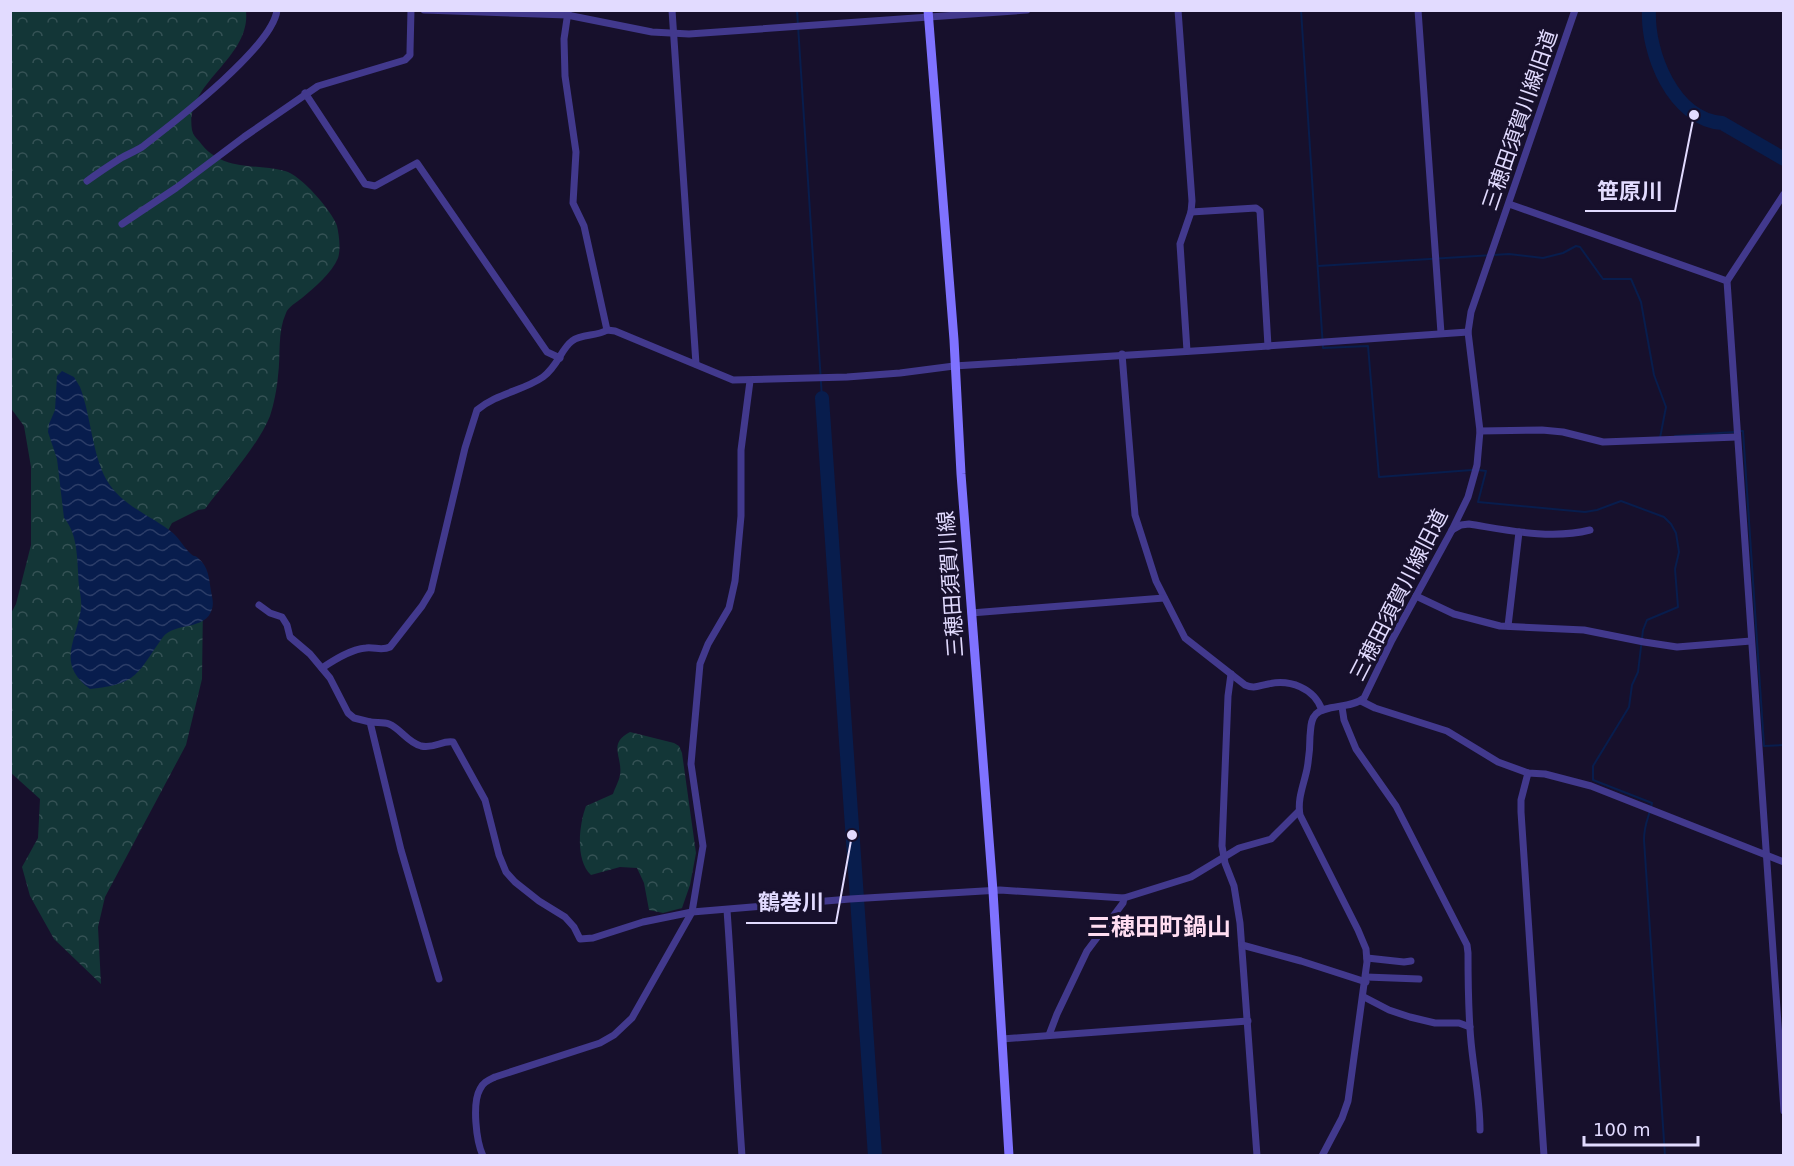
<svg xmlns="http://www.w3.org/2000/svg" width="1794" height="1166" viewBox="0 0 1794 1166" font-family="'DejaVu Sans','Noto Sans JP',sans-serif">
<style>
.forest{fill:url(#forest-crowns)}
.water{fill:url(#water-waves)}
.lines{fill:none;stroke-linecap:round;stroke-linejoin:round}
.stream{stroke:#081d4d;stroke-width:2}
.river{stroke:#081d4d;stroke-width:14}
.minor{stroke:#42398d;stroke-width:7}
.secondary{stroke:#7f72ff;stroke-width:9}
.labels{text-anchor:middle;dominant-baseline:central;stroke-width:6;stroke-linejoin:round;paint-order:stroke}
.street-label{font-size:21px;fill:#e2dbff;stroke:#17102c}
.quarter-label{font-size:24px;font-weight:bold;fill:#ffddf1;stroke:#17102c}
.leader{fill:none;stroke:#e2dbff;stroke-width:2}
.callout-dot{fill:#e2dbff;stroke:#17102c;stroke-width:2}
.callout-label{font-size:22px;text-anchor:middle;font-weight:bold;fill:#e2dbff;stroke:#17102c;stroke-width:6;stroke-linejoin:round;paint-order:stroke}
</style>
<defs>
<pattern id="forest-crowns" width="20" height="18" patternUnits="userSpaceOnUse" patternTransform="scale(1.5)"><rect width="20" height="18" fill="#133637"/><path d="M2 6a3 3 0 1 1 6 0M12 15a3 3 0 1 1 6 0" fill="none" stroke="#355255"/></pattern>
<pattern id="water-waves" width="16" height="10" patternUnits="userSpaceOnUse" patternTransform="scale(1.5)"><rect width="16" height="10" fill="#081d4d"/><path d="M0 5q4-4 8 0t8 0" fill="none" stroke="#2c3d68"/></pattern>
</defs>
<rect width="100%" height="100%" fill="#17102c"/>
<g class="forest">
<path d="M11 11H246C251 59 184 83 192 130 193 135 196 138 199 141 221 172 253 163 285 171 300 174 333 212 337 226 339 235 341 249 338 258 332 273 315 287 302 298 297 302 288 307 286 313 277 333 281 355 278 376 277 388 274 404 270 416 258 446 225 482 205 509L198 510 172 523 165 536 203 603 202 679 186 745 105 897 98 927 101 984 54 939 30 896 22 867 38 838 40 799 11 773 10 615 16 604 31 545V467L24 426 10 407Z"/>
<path d="M630 732 674 743 679 746 682 753 696 853 690 885 682 908 663 913 649 910 644 883 637 868 620 867 591 875C575 860 579 825 586 806L613 794C615 788 619 781 620 775 623 757 607 744 630 732Z"/>
</g>
<path class="water" d="M62 371 74 377 80 387C91 416 92 453 106 479 121 506 151 515 173 533 180 539 184 548 191 554 196 558 193 554 198 558 209 567 209 579 211 591 212 597 214 603 212 609 206 631 174 622 163 637 137 673 139 684 90 689 56 664 76 642 81 609 82 602 80 593 79 586 77 564 79 535 64 518L57 459 48 432 49 424 55 410 57 376Z"/>
<g class="lines">
<g class="stream">
<path d="M797 10 822 398"/>
<path d="M1301 10 1323 348 1368 346 1379 477 1472 470"/>
<path d="M1318 266 1509 254 1543 258 1563 253 1576 246 1580 247 1603 279H1631L1641 302 1654 375 1666 407 1660 438"/>
<path d="M1740 431H1743L1764 746 1784 745"/>
<path d="M1675 436 1735 432"/>
<path d="M1478 470 1486 471 1478 502 1585 512 1597 510 1621 501 1664 517 1671 524 1676 533 1679 552 1675 569 1678 607 1647 620 1643 630 1638 672 1632 685 1629 707 1593 766V780L1652 803C1649 818 1644 823 1644 840L1665 1156"/>
</g>
<g class="river">
<path d="M1649 10C1647 53 1673 119 1722 123L1784 159"/>
<path d="M822 398 875 1156"/>
</g>
<g class="minor">
<path d="M424 10 567 15 652 32 689 34 1027 10"/>
<path d="M672 10 696 364"/>
<path d="M1178 10 1192 201 1191 212 1180 244 1187 351"/>
<path d="M1418 10 1441 333"/>
<path d="M568 12 564 39 565 76 576 152 573 203 584 226 607 330"/>
<path d="M305 93 365 184 375 186 417 163 547 352 560 358"/>
<path d="M87 181C98 173 110 165 121 158 128 154 136 151 142 147 173 123 273 47 277 10"/>
<path d="M1784 194 1727 281 1784 1111"/>
<path d="M1509 204 1727 281"/>
<path d="M1191 212 1256 208 1260 211 1268 346"/>
<path d="M122 224 176 188 244 137 318 86 405 60 410 55V51L411 10"/>
<path d="M1122 354 1135 515 1156 581 1185 638 1245 685C1254 689 1258 686 1268 684 1290 679 1314 688 1322 710"/>
<path d="M1480 431 1542 430 1563 432 1603 442 1737 437"/>
<path d="M1452 530 1461 525 1469 524C1507 530 1551 540 1590 530"/>
<path d="M1416 596 1454 614 1500 626 1584 630 1644 642 1677 647 1751 641"/>
<path d="M259 605 270 613 282 617 287 625 290 637 310 654 330 678 348 713 354 718 370 722 401 850 439 979"/>
<path d="M971 613 1164 598"/>
<path d="M1508 626 1519 532"/>
<path d="M322 668C334 660 351 649 366 648 375 647 382 651 390 647L422 606 431 591 465 448 477 410C497 393 523 391 543 377 558 366 561 349 572 341 582 333 597 337 607 330L615 331 733 380 847 377 900 373 954 366 1210 350 1468 332"/>
<path d="M1231 674 1228 696 1222 846 1225 863 1234 886 1240 923 1257 1156"/>
<path d="M1361 701 1375 708 1447 731 1498 762 1528 773 1545 774 1591 786 1784 862"/>
<path d="M1342 707 1344 720 1356 749 1396 806 1467 945 1468 953C1468 985 1468 1018 1472 1051 1475 1077 1480 1103 1480 1130"/>
<path d="M370 722C376 723 384 722 389 724 401 729 407 742 421 746 435 749 442 740 453 742L485 800 499 855 506 872 515 882 539 901 565 917 574 927 580 939 593 938 643 922 692 912 850 899 1000 890 1124 898 1191 877 1239 848 1271 839 1299 811"/>
<path d="M1528 773 1521 800V812L1544 1156"/>
<path d="M727 910C733 992 736 1074 742 1156"/>
<path d="M1242 945 1301 961 1366 982"/>
<path d="M1367 958 1404 962 1411 961"/>
<path d="M1366 977 1419 979"/>
<path d="M1364 997 1389 1010 1410 1017 1435 1023H1459L1470 1027"/>
<path d="M1049 1035 1057 1014 1087 951 1123 903 1124 898"/>
<path d="M1002 1039 1248 1021"/>
<path d="M483 1156C476 1141 472 1103 480 1089 483 1082 489 1080 495 1077L600 1043 614 1035 632 1018 692 912 703 846 691 764 700 664 708 644 729 608 735 581 741 516V450L750 381"/>
<path d="M1322 1156 1342 1118 1348 1101 1367 962 1366 949 1358 930 1300 815C1297 799 1304 784 1307 769 1309 758 1310 747 1310 736 1311 728 1310 720 1316 714 1326 704 1351 709 1364 698L1392 640 1452 530 1468 497 1477 465 1480 431 1468 332 1471 312 1575 10"/>
</g>
<path class="secondary" d="M928 10 954 340 961 474 993 891 1009 1156"/>
</g>
<g class="labels">
<g class="street-label">
<text transform="translate(1520 120) rotate(-71)">三穂田須賀川線旧道</text>
<text transform="translate(951 584) rotate(-94)">三穂田須賀川線</text>
<text transform="translate(1399 595) rotate(-63)">三穂田須賀川線旧道</text>
</g>
<g class="quarter-label">
<text x="1159" y="927">三穂田町鍋山</text>
</g>
</g>
<path class="leader" d="M1694 115L1675 211H1585M852 835L836 923H746"/>
<g class="callout-dot">
<circle cx="1694" cy="115" r="6"/>
<circle cx="852" cy="835" r="6"/>
</g>
<g class="callout-label">
<text x="1630" y="199">笹原川</text>
<text x="791" y="910">鶴巻川</text>
</g>
<rect width="1794" height="1166" fill="none" stroke="#e2dbff" stroke-width="24"/>
<path d="M1584 1136v9h114v-9" fill="none" stroke="#e2dbff" stroke-width="3"/>
<text x="1593" y="1136" font-size="18" fill="#e2dbff" stroke="#17102c" stroke-width="4.5" paint-order="stroke">100 m</text>
</svg>
